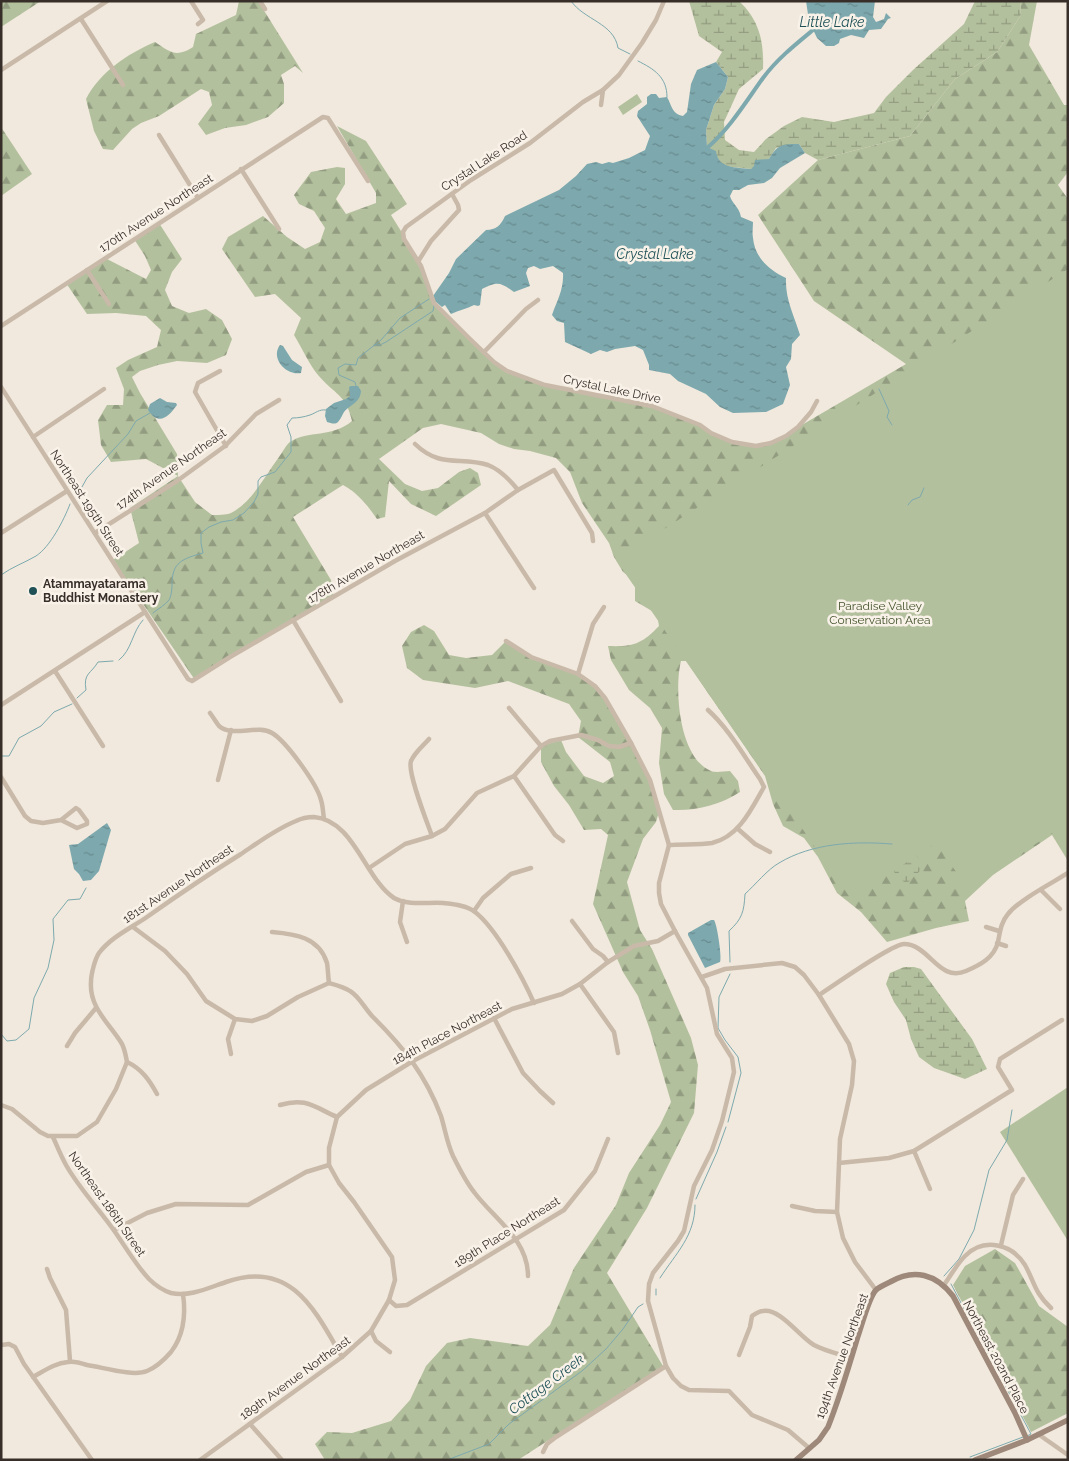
<svg xmlns="http://www.w3.org/2000/svg" width="1069" height="1461" viewBox="0 0 1069 1461" font-family="Raleway,sans-serif">
<style>
.forest{fill:url(#forest-firs)}
.wetland{fill:url(#wetland-marsh)}
.green{fill:#b3c09d}
.water{fill:url(#water-ripples)}
.lines{fill:none;stroke-linecap:round;stroke-linejoin:round}
.stream{stroke:#7da9ae;stroke-width:1}
.canal{stroke:#7da9ae;stroke-width:4}
.street{stroke:#c9b9a9;stroke-width:4.5}
.secondary{stroke:#9d887a;stroke-width:5.5}
.poi-dot{fill:#1f5157;stroke:#f9f2e9;stroke-width:2}
.labels{text-anchor:middle;dominant-baseline:central;stroke-width:5;stroke-linejoin:round;paint-order:stroke}
.street-label{font-size:12px;fill:#372e29;stroke:#f9f2e9}
.poi-label{font-size:12px;font-weight:bold;fill:#372e29;stroke:#f9f2e9;text-anchor:start}
.park-label{font-size:12px;fill:#44542d;stroke:#f9f2e9}
.water-label{font-size:14px;font-style:italic;fill:#1f5157;stroke:#f9f2e9}
</style>
<defs>
<pattern id="forest-firs" width="22" height="20" patternUnits="userSpaceOnUse" patternTransform="scale(1.25)"><rect width="22" height="20" fill="#b3c09d"/><path d="M5 1l3.5 6h-7zM16 11l3.5 6h-7z" fill="#929c80"/></pattern>
<pattern id="wetland-marsh" width="20" height="14" patternUnits="userSpaceOnUse" patternTransform="scale(1.25)"><rect width="20" height="14" fill="#b3c09d"/><path d="M1 5h8M5 5V1M11 12h8M15 12V8" fill="none" stroke="#929c80"/></pattern>
<pattern id="water-ripples" width="26" height="14" patternUnits="userSpaceOnUse" patternTransform="scale(1.25)"><rect width="26" height="14" fill="#7da9ae"/><path d="M2 4q2-2 4 0t4 0M15 11q2-2 4 0t4 0" fill="none" stroke="#678a8e"/></pattern>
</defs>
<rect width="100%" height="100%" fill="#f1e9dd"/>
<g class="forest">
<path d="M1 1H41L1 27Z"/>
<path d="M239 1H258L303 73 295 66 281 75 284 84V103L268 117 246 125 225 128 206 135 198 124 212 105 209 92 201 89 159 116 141 123 132 129 113 150 103 149 94 131 86 99C100 72 127 54 155 42 170 52 176 58 193 47L196 34 236 15Z"/>
<path d="M1020 1H1037L1029 45 1064 105H1068V172L1058 185 1068 199V861L1052 835 993 875 965 901 969 921 936 928 887 942 861 912 837 893 818 857 804 838 783 826 773 804 765 776 686 661H681C674 689 679 758 711 771 716 773 724 771 730 771L738 781 740 792C720 805 696 811 673 810L664 794 659 763 662 728 650 708 629 690 611 660 608 646C633 647 642 644 659 626L657 614 635 601V581L623 572 614 557 609 543 582 503 570 472 556 458 530 451 514 449 499 444 481 433 441 424 423 428 379 459 405 484 422 491 438 488 459 472 470 468 478 473 481 485 436 516 411 504 389 481 385 517 377 519C368 506 358 493 343 485L293 517 331 580 334 598 316 607 195 680 113 560 139 543 130 508 178 476 146 459 111 462 101 445 98 420 107 405H123L124 389 116 368 128 360 157 347 161 330 146 316 116 313 87 314 66 283 105 258 146 279 151 270 145 256 134 239 159 223 182 259 172 272 165 290 172 306 189 313 206 309 222 320 232 339 226 355 207 363 177 361 158 365 140 371 132 377 140 393 177 454 178 476 195 502 212 515C217 515 226 515 231 513 252 502 265 476 279 457 282 453 286 445 290 442 308 430 332 438 352 421 346 394 334 394 318 375 309 364 302 348 294 335L301 318 275 294 255 297 222 249 228 237 263 216 287 237 305 249 320 242 325 228 314 211 299 204 294 195 311 172 337 167 345 168V184L336 199 346 214 376 203V193L337 126 366 141 407 204 391 215 419 260 431 299 493 363 545 385 671 412 732 442 756 446 771 443 906 364 814 301 758 215 818 160 910 136 955 79 997 52 1021 15Z"/>
<path d="M1 127 32 174 1 196Z"/>
<path d="M424 625 434 631 449 655 466 658 492 655 506 641C539 666 577 663 605 698L650 780 659 812 656 822 643 839 627 882 640 930 652 949 691 1038 698 1065 694 1113 647 1208 607 1273 663 1366 518 1460H325L315 1444 327 1432 352 1433 391 1421 410 1400 426 1366 447 1343 470 1338 528 1346 550 1325 574 1268 616 1205 629 1173 660 1125 671 1102 650 1030 638 996 623 972 593 904 608 835 601 829 584 830 569 805 554 786 541 762V746L561 740 566 752 584 776 603 783 614 776 610 762 578 737 581 721 569 704 508 681 475 688 423 680 407 668 402 646 411 632Z"/>
<path d="M995 1249 1015 1263 1039 1306 1068 1327V1413L1031 1432 953 1285 965 1266Z"/>
</g>
<g class="wetland">
<path d="M689 1H739C760 21 764 42 763 69L739 89 724 122 725 140 739 150 754 152 766 139 784 126 802 117 834 122 874 113 886 97 913 70 964 24 975 1H1020L1021 15 997 52 955 79 910 136 818 160 805 153 799 144 776 148 769 159 751 169 723 166 707 148 706 130 714 105 725 89 728 77 716 62 722 52 699 36Z"/>
<path d="M908 843 918 858 921 870 906 884 894 872 892 844Z"/>
<path d="M904 967H914L921 969 972 1039 987 1069 965 1079 934 1068 919 1057 911 1039 906 1020 894 1002 886 984 890 973Z"/>
</g>
<g class="green">
<path d="M637 94 642 102 623 115 618 107Z"/>
<path d="M1068 269V857L1052 833 968 889 936 843 851 899 616 560Z"/>
<path d="M1068 1087V1241L1000 1132Z"/>
</g>
<g class="water">
<path d="M806 1H875L873 17 876 22 884 19 886 13 891 18 888 19 881 29 869 30 864 38 851 35 840 39 839 43 834 46H826L817 38 809 21Z"/>
<path d="M716 62 728 77 725 89 714 105 706 130 707 147 716 151C718 169 736 167 751 169L754 166 755 160 769 159C778 144 782 144 799 144L805 153 780 168 772 178 764 183 748 185 739 190H733L730 196C732 204 739 206 741 217L753 222C753 227 752 232 753 238 755 258 769 270 786 278 785 299 794 315 800 335L792 344 791 359 786 367 790 385 783 404 766 412 733 413 720 407 706 394 678 381 670 374 649 370V365L643 350 635 346 615 349 607 352 600 350 591 354 565 342 564 323 557 321 552 315C557 301 564 289 563 273L553 266 540 269 534 266 528 268 526 273 530 286 514 292C500 282 498 281 482 289L480 305 478 306 474 305C467 309 459 310 451 314L445 305 442 307 436 302 434 306 433 305 434 300 433 296 449 273 456 259 486 230C496 230 501 225 505 216L559 190 576 176 587 164 596 162 602 164 609 162 613 163 629 158 645 150 650 136 637 116 638 111 647 104V97L651 94H656L659 98 667 97C672 106 672 114 683 116L687 112 691 84 697 70Z"/>
<path d="M280 345 283 346 292 360 302 367 301 373C286 376 270 358 280 345Z"/>
<path d="M351 386H358L361 391C360 403 351 404 344 412 342 415 341 419 338 422 335 425 331 423 327 422L325 416 326 409 334 403 346 399 350 396 349 387Z"/>
<path d="M160 398 167 402 176 403 177 405C169 416 159 427 148 410L150 404Z"/>
<path d="M107 823 111 830 99 871 91 880 83 881 79 874 74 869 69 845 78 844Z"/>
<path d="M711 920H714C717 924 722 957 720 962L705 968 688 935V933Z"/>
</g>
<g class="lines">
<g class="stream">
<path d="M571 1C584 20 614 23 618 48L630 54"/>
<path d="M638 61C654 69 667 77 667 97"/>
<path d="M374 345H380L386 342 433 311 434 306"/>
<path d="M356 386 355 382 339 375 338 368 345 364 356 365 358 358 381 340 400 318 429 299"/>
<path d="M879 389 889 411 887 417 892 425"/>
<path d="M78 494 87 478 128 434 136 421 150 413"/>
<path d="M908 505 912 500 920 497 924 488"/>
<path d="M1 575C12 567 24 563 36 556 50 547 64 520 70 504"/>
<path d="M153 613C158 609 165 605 169 600 171 597 172 590 172 585 172 562 182 559 203 553L201 543V533L209 527 221 522 233 520 244 513 254 502 258 494V481L261 477 275 472 291 452V437L287 425 292 418C298 418 304 417 310 415 316 413 319 409 326 410"/>
<path d="M119 660C132 650 132 632 143 620"/>
<path d="M77 698 86 690C83 673 91 674 98 662L113 661"/>
<path d="M1 756H9L19 738 41 726 54 712 72 704"/>
<path d="M730 962 729 931C742 919 744 912 745 894 755 885 768 869 779 863 812 843 855 841 892 844"/>
<path d="M1 1034 7 1041 16 1040 29 1029 34 998 48 968 54 940 53 919 68 900 80 899 86 888"/>
<path d="M728 1122 741 1073 738 1057 725 1040 718 1028 719 997 730 974"/>
<path d="M696 1199 717 1152 726 1127"/>
<path d="M944 1276 959 1259 974 1230 989 1170 1007 1140 1012 1110"/>
<path d="M660 1278C676 1253 695 1236 695 1205"/>
<path d="M951 1284 1031 1434 1027 1436"/>
<path d="M656 1289V1295"/>
<path d="M970 1457 1023 1437"/>
<path d="M447 1460 489 1444 509 1424 582 1371 606 1349 623 1329 638 1307 643 1304"/>
</g>
<path class="canal" d="M707 148C730 128 745 103 763 78 777 59 796 44 813 30"/>
<g class="street">
<path d="M191 1 203 20 198 24"/>
<path d="M260 1 265 9"/>
<path d="M664 1 656 20 642 43 619 75 603 90 583 102 530 143 471 180 406 227 403 232 404 239 421 266 434 303 470 339 494 362 507 371 545 385 652 406 700 425 711 433 732 442 756 446 771 443 786 436 798 427 811 412 817 401"/>
<path d="M81 19 123 85"/>
<path d="M1 70 107 1"/>
<path d="M601 105 603 90"/>
<path d="M159 135 198 198"/>
<path d="M241 169 279 229"/>
<path d="M419 260 431 241 459 210 458 205 452 194"/>
<path d="M87 270 109 304"/>
<path d="M1 326 323 117 328 118 368 181"/>
<path d="M484 352 526 309 538 300"/>
<path d="M220 371 198 383 195 392 226 446"/>
<path d="M1 387 188 679 192 681 230 657 395 561 485 513 518 490 554 470 592 533 593 541"/>
<path d="M33 437 104 389"/>
<path d="M415 444C441 469 460 456 488 465 501 470 510 480 518 490"/>
<path d="M485 513 534 588"/>
<path d="M1 533 67 491"/>
<path d="M95 533 177 481 225 446 256 414 279 400"/>
<path d="M293 620 341 701"/>
<path d="M506 641 531 657 578 674 595 686 605 698 631 743 650 780 669 845 659 883V893L661 904 675 931 707 988 717 1034 732 1058 734 1072 722 1121 712 1150 694 1186 684 1231 678 1241 653 1273 649 1284 648 1301 666 1366 673 1378 681 1386 689 1390 729 1391 752 1415 788 1430 809 1448"/>
<path d="M55 671 103 746"/>
<path d="M578 674 593 624 604 607"/>
<path d="M1 705 145 612"/>
<path d="M509 708 541 746"/>
<path d="M210 713C213 717 216 722 219 726 233 738 257 724 272 733 286 741 317 784 321 800 323 806 323 813 324 819"/>
<path d="M429 739C423 746 415 752 411 761 407 772 427 822 432 836"/>
<path d="M514 776 555 835 563 841"/>
<path d="M1 777 25 816 31 821 43 823 61 820 77 828 87 824V821L79 810 76 808 61 820"/>
<path d="M218 780 231 730"/>
<path d="M738 829 755 844 770 852"/>
<path d="M669 845C683 844 699 845 712 843 739 837 752 808 764 787L760 779C744 756 729 729 708 710"/>
<path d="M369 868 405 844 432 836 445 829 477 793 514 776 541 746 550 741 581 735 598 740 609 746 619 747 631 743"/>
<path d="M1041 890 1060 909"/>
<path d="M403 901 400 922 407 942"/>
<path d="M474 911 483 898 511 874 531 868"/>
<path d="M572 921 593 949 603 956 608 962"/>
<path d="M133 927 165 951 187 974 206 1001 235 1019 252 1021 267 1016 298 997 329 983"/>
<path d="M986 927 999 931"/>
<path d="M272 932C295 934 319 937 327 963 328 969 328 976 329 983 336 985 344 987 350 991 359 996 365 1009 373 1017 404 1048 425 1074 441 1116 445 1129 447 1143 453 1156 459 1168 466 1182 474 1192 494 1219 528 1239 528 1276"/>
<path d="M997 943 1006 946"/>
<path d="M702 977 725 969 782 963 795 967 804 975 819 995 849 1044 854 1061 852 1085 840 1139 837 1212 843 1238 855 1262 876 1290"/>
<path d="M580 984 614 1032 618 1053"/>
<path d="M819 995C833 986 892 944 904 944 929 944 939 983 966 971 980 965 994 958 998 942 1000 932 1001 922 1008 914 1019 900 1052 883 1068 873"/>
<path d="M494 1018 523 1073 540 1091 553 1103"/>
<path d="M67 1046 75 1033 96 1008"/>
<path d="M231 1054 228 1039 235 1019"/>
<path d="M157 1094C150 1081 142 1069 127 1062 126 1057 125 1050 122 1044 110 1024 89 1008 91 982 91 974 95 959 99 953 111 937 131 928 147 917 178 895 209 874 241 854 259 842 276 829 296 821 302 818 307 817 314 817 354 820 365 879 394 898 408 906 428 902 443 903 452 904 467 905 475 912 496 928 523 978 534 1003"/>
<path d="M1 1105 12 1109 40 1132 48 1136H77L97 1122 116 1089 127 1062"/>
<path d="M280 1105C306 1097 314 1107 337 1117"/>
<path d="M53 1137C57 1146 61 1156 66 1165 79 1188 98 1208 113 1229 125 1246 135 1264 149 1279 155 1285 162 1290 171 1293 190 1297 208 1288 226 1282 291 1259 315 1310 342 1357"/>
<path d="M914 1151 930 1189"/>
<path d="M839 1163 889 1158 914 1151 1012 1090 998 1067 1000 1059 1062 1020"/>
<path d="M792 1206 815 1211 837 1212"/>
<path d="M114 1230 147 1213 176 1204 248 1205 306 1172 329 1165"/>
<path d="M1001 1245 1013 1195 1023 1179"/>
<path d="M47 1269 50 1278 66 1310 70 1361"/>
<path d="M944 1285C951 1275 957 1264 965 1256 984 1237 1012 1244 1025 1265 1035 1283 1034 1292 1051 1308"/>
<path d="M389 1300 396 1306 407 1305 564 1210 595 1171 608 1139"/>
<path d="M371 1331 376 1341 390 1352"/>
<path d="M1 1345 9 1344 15 1347 24 1364 92 1460"/>
<path d="M739 1355 750 1327 752 1316C755 1314 759 1311 763 1311 780 1308 799 1336 814 1345 825 1351 839 1354 851 1358"/>
<path d="M33 1377C44 1371 55 1363 68 1362 74 1361 81 1363 87 1365 102 1367 133 1377 147 1371 157 1367 164 1360 171 1352 184 1335 186 1315 183 1294"/>
<path d="M250 1424 282 1460"/>
<path d="M1038 1434 1068 1455"/>
<path d="M543 1452 547 1444 556 1437 666 1366"/>
<path d="M200 1460 342 1357 371 1331 389 1300 395 1280 392 1257 354 1202 339 1183 329 1165V1148L337 1117 366 1090 413 1061 512 1009 562 994 580 984 608 962 634 946 658 941 675 931"/>
</g>
<g class="secondary">
<path d="M796 1460 819 1440 828 1427C840 1397 849 1366 858 1336 862 1325 869 1297 876 1290 879 1287 886 1284 890 1282 914 1268 936 1274 953 1296L1015 1413 1027 1440"/>
<path d="M975 1460 1027 1440 1068 1420"/>
</g>
</g>
<circle class="poi-dot" cx="33" cy="591" r="5"/>
<g class="labels">
<g class="street-label">
<text transform="translate(484 161) rotate(-33)">Crystal Lake Road</text>
<text transform="translate(156 213) rotate(-33)">170th Avenue Northeast</text>
<text transform="translate(612 389) rotate(12)">Crystal Lake Drive</text>
<text transform="translate(171 469) rotate(-35)">174th Avenue Northeast</text>
<text transform="translate(87 503) rotate(57)">Northeast 195th Street</text>
<text transform="translate(366 567) rotate(-30)">178th Avenue Northeast</text>
<text transform="translate(178 884) rotate(-34)">181st Avenue Northeast</text>
<text transform="translate(447 1033) rotate(-28)">184th Place Northeast</text>
<text transform="translate(107 1204) rotate(55)">Northeast 186th Street</text>
<text transform="translate(507 1232) rotate(-32)">189th Place Northeast</text>
<text transform="translate(842 1356) rotate(-70)">194th Avenue Northeast</text>
<text transform="translate(996 1357) rotate(62)">Northeast 202nd Place</text>
<text transform="translate(295 1378) rotate(-36)">189th Avenue Northeast</text>
</g>
<g class="poi-label">
<text x="43" y="584">Atammayatarama<tspan x="43" dy="14">Buddhist Monastery</tspan></text>
</g>
<g class="park-label">
<text x="880" y="606">Paradise Valley<tspan x="880" dy="14">Conservation Area</tspan></text>
</g>
<g class="water-label">
<text x="832" y="22">Little Lake</text>
<text x="655" y="254">Crystal Lake</text>
<text transform="translate(546 1384) rotate(-37)">Cottage Creek</text>
</g>
</g>
<rect width="1069" height="1461" fill="none" stroke="#372e29" stroke-width="5"/>
</svg>
